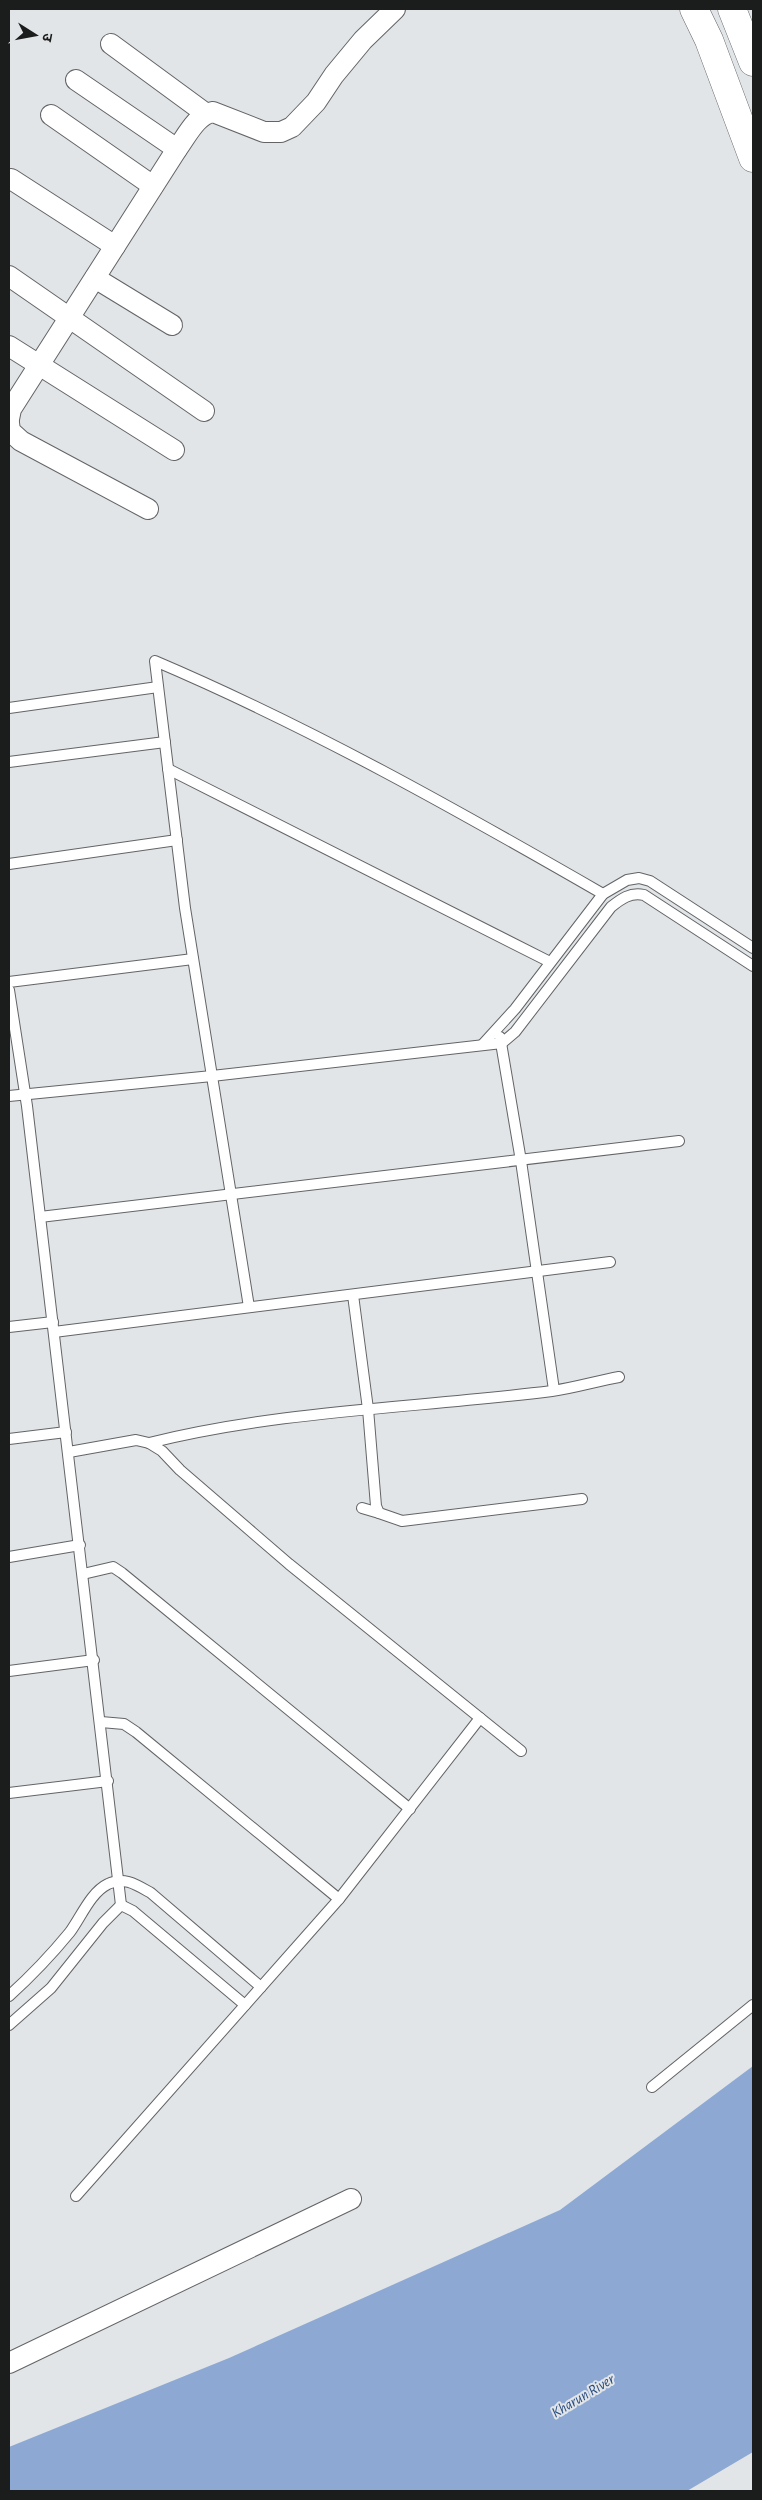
<svg xmlns="http://www.w3.org/2000/svg" width="762" height="2500" viewBox="0 0 762 2500" font-family="'Alegreya Sans','Noto Sans Devanagari',sans-serif">
<style>
.water{fill:#8da9d3}
.lines{fill:none;stroke-linecap:round;stroke-linejoin:round}
.lane-casing{stroke:#626466;stroke-width:12}
.street-casing{stroke:#626466;stroke-width:22}
.secondary-casing{stroke:#626466;stroke-width:29}
.lane{stroke:#fff;stroke-width:10}
.street{stroke:#fff;stroke-width:20}
.secondary{stroke:#fff;stroke-width:28}
.labels{text-anchor:middle;dominant-baseline:central;stroke-width:4;stroke-linejoin:round;paint-order:stroke}
.water-label{font-size:15px;font-style:italic;fill:#264a80;stroke:#e2e5e7}
</style>
<rect width="100%" height="100%" fill="#e2e5e7"/>
<path class="water" d="M753 2066V2452L687 2491H9V2447L229 2358 560 2210Z"/>
<g class="lines">
<g class="lane-casing">
<g id="lane">
<path d="M9 708 158 687"/>
<path d="M9 762 165 742"/>
<path d="M168 769 550 962"/>
<path d="M9 864 177 840"/>
<path d="M9 982 193 959"/>
<path d="M9 990 27 1106 121 1905"/>
<path d="M500 1037 521 1161 554 1390"/>
<path d="M483 1044 515 1009 603 894 627 880 639 878 650 881 753 948"/>
<path d="M9 1096 212 1076 502 1043 515 1032 611 907C621 899 630 892 644 895L753 966"/>
<path d="M40 1217 679 1141"/>
<path d="M353 1295 368 1409 376 1506 379 1513 402 1521 582 1499"/>
<path d="M249 1307 185 908 155 661C310 727 457 810 603 894"/>
<path d="M9 1327 53 1322"/>
<path d="M54 1332 610 1262"/>
<path d="M9 1439 66 1432"/>
<path d="M149 1443C281 1410 417 1408 552 1391 574 1388 597 1381 619 1377"/>
<path d="M69 1452 136 1440 149 1443 162 1451 180 1470 289 1564 521 1751"/>
<path d="M362 1508 379 1513"/>
<path d="M9 1557 80 1545"/>
<path d="M83 1574 113 1567 122 1573 410 1809"/>
<path d="M9 1671 94 1660"/>
<path d="M101 1722 124 1724 136 1732 339 1899"/>
<path d="M9 1793 108 1781"/>
<path d="M9 1996C30 1977 52 1954 70 1932 81 1917 91 1892 108 1884 124 1876 137 1885 151 1893L261 1987"/>
<path d="M9 2025 51 1988 103 1923 121 1905 133 1911 245 2005"/>
<path d="M652 2087 753 2005"/>
<path d="M76 2196 339 1899 480 1718"/>
</g>
</g>
<g class="street-casing">
<g id="street">
<path d="M111 44 205 113"/>
<path d="M76 80 177 149"/>
<path d="M51 115 153 186"/>
<path d="M11 179 115 246"/>
<path d="M9 276 204 411"/>
<path d="M95 278 172 325"/>
<path d="M9 346 174 450"/>
<path d="M9 419 11 409 177 149C186 137 197 114 213 112L264 132H281L292 127 316 102 334 75 363 40 395 9"/>
<path d="M9 423 10 431 21 441 148 509"/>
<path d="M9 2363 351 2199"/>
</g>
</g>
<g class="secondary-casing">
<g id="secondary">
<path d="M694 9 709 40 753 158"/>
<path d="M732 9 753 62"/>
</g>
</g>
<use href="#lane" class="lane"/>
<use href="#street" class="street"/>
<use href="#secondary" class="secondary"/>
</g>
<g class="labels">
<g class="water-label">
<text transform="translate(583 2396) rotate(-31)">Kharun River</text>
</g>
</g>
<rect width="762" height="2500" fill="none" stroke="#1b1c1c" stroke-width="20"/>
<g transform="translate(35 35) rotate(101)" stroke="#e2e5e7" stroke-width="4" paint-order="stroke">
<path d="M0-4L9 19L0 12L-9 19Z" fill="#1b1c1c"/>
<text y="-8" font-size="14" font-weight="bold" text-anchor="middle" fill="#1b1c1c">उ</text>
</g>
</svg>
